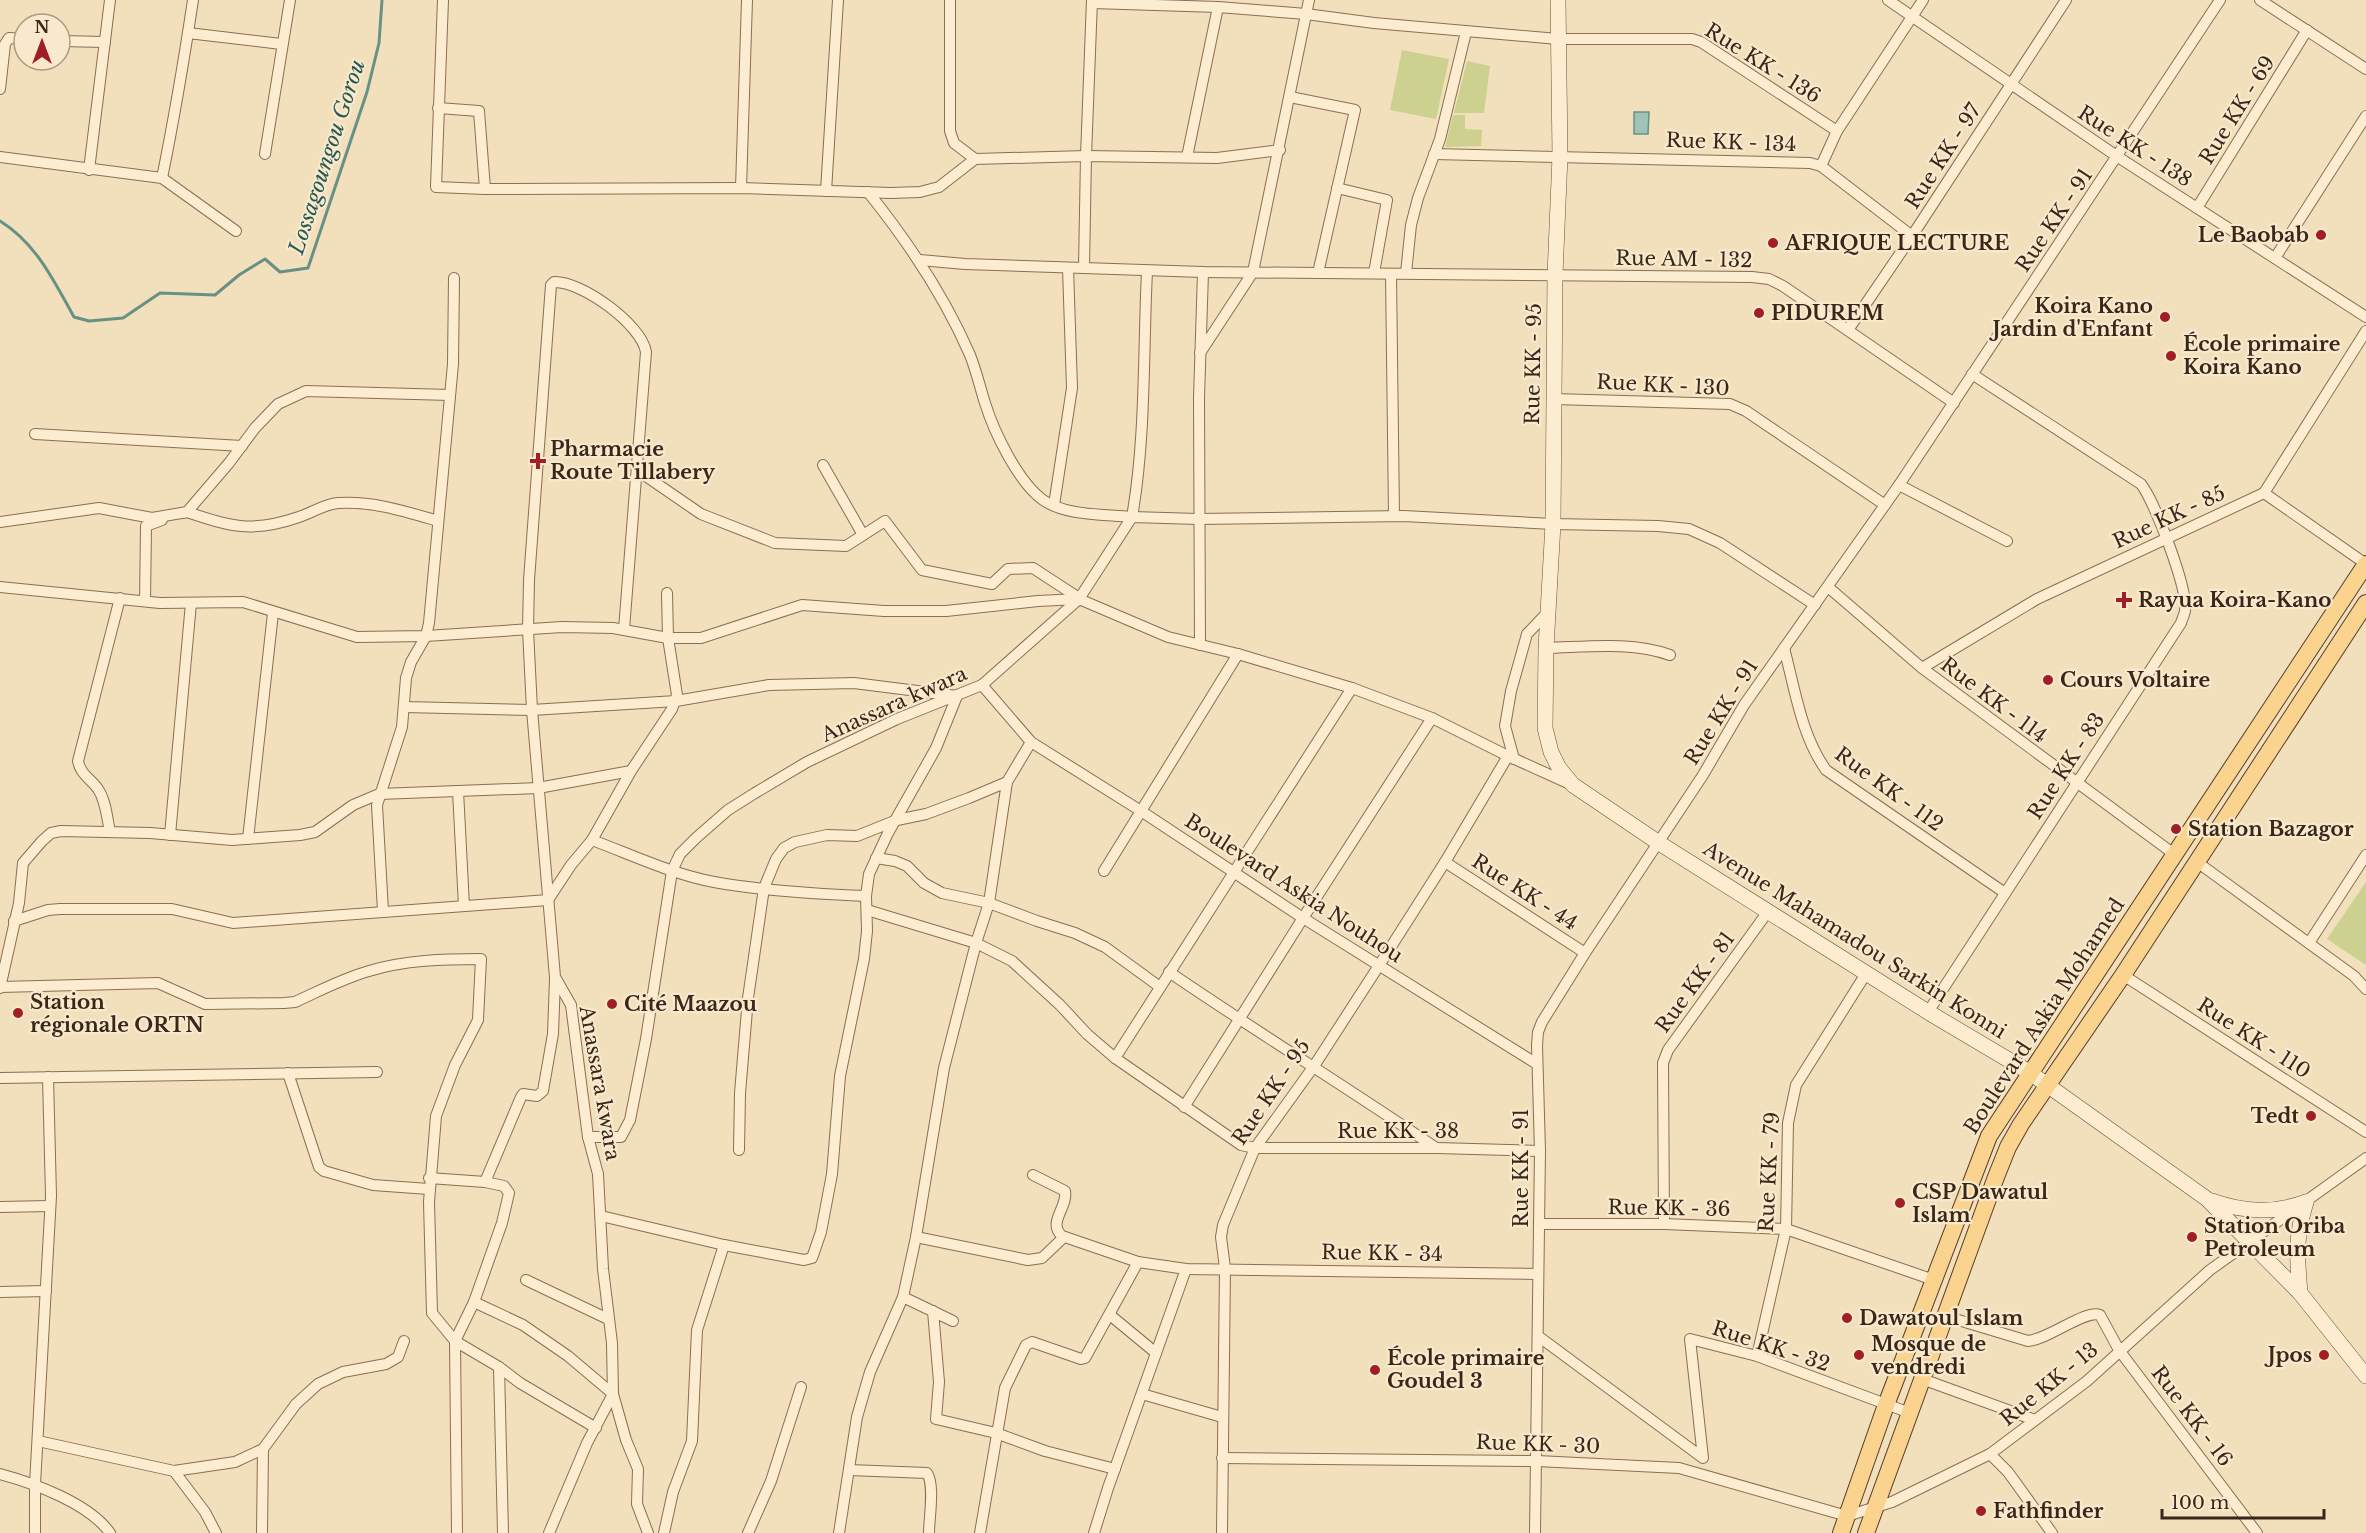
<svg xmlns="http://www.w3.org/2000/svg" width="2366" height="1533" viewBox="0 0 2366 1533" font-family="'Libre Baskerville',serif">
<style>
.green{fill:#cdd18f}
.water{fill:#a0c2b7;stroke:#679184;stroke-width:1.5}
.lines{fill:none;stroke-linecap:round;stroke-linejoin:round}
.stream{stroke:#679184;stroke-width:3}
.street-casing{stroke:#8b6e54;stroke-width:12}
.secondary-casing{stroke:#6d4f37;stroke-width:16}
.primary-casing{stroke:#583c29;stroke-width:18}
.street{stroke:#fcecd0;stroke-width:10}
.secondary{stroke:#fcecd0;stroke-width:15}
.primary{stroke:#fad38f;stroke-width:16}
.poi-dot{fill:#a01e26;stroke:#f9e9cc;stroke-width:2}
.labels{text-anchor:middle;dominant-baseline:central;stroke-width:4.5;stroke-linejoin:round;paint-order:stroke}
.street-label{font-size:20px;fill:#39271a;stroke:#f9e9cc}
.poi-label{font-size:20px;font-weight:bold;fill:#39271a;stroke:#f9e9cc;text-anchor:start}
.water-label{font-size:21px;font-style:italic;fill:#285a54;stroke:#f9e9cc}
</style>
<rect width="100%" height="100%" fill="#f2dfbc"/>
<g class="green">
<path d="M1402 50 1449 59 1436 119 1390 110Z"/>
<path d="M1467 61 1490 66 1484 113H1454Z"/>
<path d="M1453 115H1465V129L1482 130 1481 146 1445 147Z"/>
<path d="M2366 882V965L2327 939Z"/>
</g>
<path class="water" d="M1634 112H1649L1648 134H1634Z"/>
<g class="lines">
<path class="stream" d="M0 221C36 243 54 281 74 317L89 321 123 318 160 293 215 295 239 275 265 259 280 272 308 268 367 92 379 43 382 0"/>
<g class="street-casing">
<g id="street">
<path d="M443 0 436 187 485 189 741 188 891 193 920 192 939 187 975 159"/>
<path d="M950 0V131L954 143 975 159 1086 156 1217 158 1280 150"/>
<path d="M1888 0 2118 157 2366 317"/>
<path d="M2260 0 2366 69"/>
<path d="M1092 3 1218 7 1306 14 1374 23 1558 39H1692L1701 42 1837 131"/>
<path d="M188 33 281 44"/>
<path d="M60 41 105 42"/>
<path d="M0 89 5 44 9 38 24 39"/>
<path d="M1290 97 1355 110 1318 273"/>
<path d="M438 108 479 111 485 189"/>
<path d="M265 154 290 0"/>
<path d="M1434 154 1810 163 1821 166 1912 236"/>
<path d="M0 157 162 178 236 231"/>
<path d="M1187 157 1218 7"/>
<path d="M1821 166 1837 131 1923 0"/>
<path d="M89 170 110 0"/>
<path d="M162 178C174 119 184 60 193 0"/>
<path d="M741 188 747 0"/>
<path d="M1337 188 1387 200 1374 273"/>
<path d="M826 191 838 0"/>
<path d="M868 192C909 243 944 295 970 355 976 370 980 387 985 403 994 432 1018 482 1043 500 1066 516 1104 514 1132 517 1146 437 1143 352 1147 271"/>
<path d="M2197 208 2307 30"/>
<path d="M2275 258 2366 116"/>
<path d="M920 260 965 264 1203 272 1752 277 1769 279 1783 286 1954 403"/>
<path d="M1084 268 1086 156 1092 0"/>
<path d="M1406 273 1411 225 1418 198 1440 139 1466 32"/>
<path d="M1391 274 1394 516"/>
<path d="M1848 330 1912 236 2066 0"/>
<path d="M1200 353 1253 272 1309 0"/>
<path d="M1553 399 1730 404 1746 411 1885 505"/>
<path d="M35 434 242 446"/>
<path d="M823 465 863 535"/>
<path d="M637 470 701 514 775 543 846 546 885 521 922 570 992 584 1008 569 1033 568 1079 598"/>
<path d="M1899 485 2007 541"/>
<path d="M2264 493 2366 564"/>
<path d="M1054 505 1072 388 1068 268"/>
<path d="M183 513 187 512C232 527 252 533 299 517 311 513 325 504 338 503 373 501 404 511 438 521"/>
<path d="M0 522 99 508 152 518 187 512 229 463 255 428 278 404 306 391 450 395"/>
<path d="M0 587 160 603 243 602 357 637 426 636 562 627 613 628 668 638H701L802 605 884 611H946L1038 601 1079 599"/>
<path d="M1828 587 1922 668 2174 854"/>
<path d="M1079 599 1132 517 1198 519 1404 516 1553 524 1658 526 1689 529 1720 543 1815 605"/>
<path d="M145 601 146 526 162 520"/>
<path d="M624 629 646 352C642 325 582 281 554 282L551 285 529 580 528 630 532 710 555 977 571 1005 588 1137 598 1174 603 1269 612 1343 613 1394 626 1440 638 1469 637 1504 648 1533"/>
<path d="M1200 645 1199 398 1203 272"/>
<path d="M1546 648C1586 647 1632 641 1670 655"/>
<path d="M1784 648C1795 689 1801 735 1826 770L2005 893"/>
<path d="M1922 668 2037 599 2264 493 2366 331"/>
<path d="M404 707 532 710 676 701 769 685 854 683 957 696 936 748 888 833 869 874 866 896 867 931 864 959 840 1076 832 1174 821 1232 812 1258 804 1260 724 1245 601 1216"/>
<path d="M1514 759 1505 726 1511 691 1527 634 1548 612"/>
<path d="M458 791 464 906"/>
<path d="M110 832C107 818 106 801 98 789 91 779 80 774 78 761L120 598"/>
<path d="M170 835 191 603"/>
<path d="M248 839 273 613"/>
<path d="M592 840C632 855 672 874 714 882 764 891 816 894 866 896"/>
<path d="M876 858 895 861 907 866 924 883 942 893 989 903 1037 921 1075 933 1105 947 1160 987"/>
<path d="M1445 862 1585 953"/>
<path d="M2197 862 2354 976 2366 989"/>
<path d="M1104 871 1238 654"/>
<path d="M548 900 571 865 592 840 631 771 672 709 677 695 668 638 667 593"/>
<path d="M867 910 976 943 1012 961 1060 1005 1087 1034 1115 1058 1241 1145 1255 1148H1437L1540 1151"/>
<path d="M383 911 377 805 402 727 406 678 411 662 426 636 429 623 453 364 454 278"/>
<path d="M14 921 48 910 60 909H172L233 923 548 900"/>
<path d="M2309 943 2366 855"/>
<path d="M1169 972C1257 1032 1348 1088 1436 1148"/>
<path d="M2123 975 2366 1132"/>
<path d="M0 987 158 983 205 1004 284 1003 295 1002C319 991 344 978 369 971 405 960 444 959 481 959L478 1020 455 1065 436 1116 429 1202 432 1313 455 1341 499 1367 520 1383 596 1428"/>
<path d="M0 988 19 903 23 863 42 841 51 833 61 831 150 833 232 840 300 835 315 832 353 805 379 794 538 788 631 771"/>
<path d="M1928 1012 2181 623C2182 619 2185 614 2185 610 2188 589 2155 502 2141 484L1972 374"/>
<path d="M1115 1058 1352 688"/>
<path d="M1537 1064 1303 918 1141 811 1031 742 982 685 1079 599 1168 637 1238 654 1352 688 1432 718 1508 756 1570 784"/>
<path d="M288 1073 319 1167 324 1171 373 1185 429 1189"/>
<path d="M0 1078 377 1072"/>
<path d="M1184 1107 1303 918 1432 718"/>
<path d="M588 1137H621L630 1120 646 1039 672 871 680 854 696 838 728 810 755 793 807 762 897 719 982 685"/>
<path d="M739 1150 740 1093 748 998 764 888 776 859 784 848 795 842 827 835 857 836 897 820 926 814 969 798 1007 782"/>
<path d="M1033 1175 1065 1191C1068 1208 1047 1222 1062 1236L1138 1262 1186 1269 1538 1274"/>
<path d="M429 1178 485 1182 504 1186 509 1193 502 1223 474 1302 455 1341 457 1533"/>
<path d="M485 1182 521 1097 523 1094 537 1096 543 1091 553 1034 555 979"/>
<path d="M0 1207 50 1206"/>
<path d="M1539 1224H1664L1786 1229 1934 1280"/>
<path d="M1664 1224 1663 1063 1668 1050 1769 910"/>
<path d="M916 1237 1028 1260 1042 1258 1064 1237"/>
<path d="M526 1280 608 1319"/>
<path d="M0 1292 46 1291"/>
<path d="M903 1297 953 1321"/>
<path d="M474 1302 523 1325 568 1356 613 1394 587 1443 549 1533"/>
<path d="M933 1311 939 1382 936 1419 996 1433 1045 1451 1115 1469"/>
<path d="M1110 1315 1156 1353"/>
<path d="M1945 1316 2028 1341C2049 1339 2086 1309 2100 1315L2119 1350 2257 1533"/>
<path d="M1538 1336 1703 1458 1690 1339 1757 1356 1910 1413"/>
<path d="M1757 1356 1786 1229 1788 1123 1796 1085 1867 972"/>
<path d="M499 1367 503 1533"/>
<path d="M1922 1379 2035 1420"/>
<path d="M1142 1394 1222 1417"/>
<path d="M38 1441 174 1471 235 1462 263 1449 296 1404 318 1384 343 1372 386 1364 398 1357 404 1341"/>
<path d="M1990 1454 2008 1472 2052 1533"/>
<path d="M1222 1458 1537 1461 1679 1468 1847 1516 1892 1502 1990 1454 2087 1381 2210 1270 2366 1158"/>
<path d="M849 1470 927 1473C935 1485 929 1518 929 1533"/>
<path d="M174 1471 205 1512 216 1533"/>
<path d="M0 1474C34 1483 90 1504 110 1533"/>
<path d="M35 1533V1484L51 1196 48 1077"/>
<path d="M262 1533 263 1449"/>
<path d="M664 1533 673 1492 692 1441 697 1330 724 1245"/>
<path d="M748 1533 771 1481 801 1387"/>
<path d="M839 1533 857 1417 870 1372 903 1297 916 1237 944 1068 976 943 989 903 1007 782 1031 742"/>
<path d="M980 1533 1005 1388 1026 1345 1032 1342 1081 1359 1085 1358 1138 1262"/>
<path d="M1094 1533 1108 1488 1186 1269"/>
<path d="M1222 1533 1225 1268 1221 1237 1223 1225 1255 1148 1314 1066 1380 964 1445 862 1508 756"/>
<path d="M1535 1533 1540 1151 1537 1045 1538 1032 1542 1022 1585 953 1703 775 1744 705 1899 485 2220 0"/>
</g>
</g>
<g class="secondary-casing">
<g id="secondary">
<path d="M1558 0 1560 156 1555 275 1553 524 1546 648 1545 728 1551 752 1559 768 1573 785 1659 843 1928 1012 2029 1072 2207 1199 2300 1293 2366 1376"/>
<path d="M2212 1201C2244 1212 2274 1214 2306 1202"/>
<path d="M2300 1293C2297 1258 2295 1237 2306 1202"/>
</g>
</g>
<g class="primary-casing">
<g id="primary">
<path d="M1841 1533 1886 1405 1989 1136 2366 564"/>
<path d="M1866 1533 1996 1177 2008 1147 2021 1124 2123 975 2366 603"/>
</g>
</g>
<use href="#street" class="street"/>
<use href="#secondary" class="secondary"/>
<use href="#primary" class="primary"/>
</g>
<g class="poi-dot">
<circle cx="2321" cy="235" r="6"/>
<circle cx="1773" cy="243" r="6"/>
<circle cx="1759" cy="313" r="6"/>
<circle cx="2165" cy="317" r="6"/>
<circle cx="2171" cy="356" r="6"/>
<path d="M535 452h6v6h6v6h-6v6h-6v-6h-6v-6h6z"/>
<path d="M2121 591h6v6h6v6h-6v6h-6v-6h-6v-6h6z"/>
<circle cx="2048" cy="680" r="6"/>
<circle cx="2176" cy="829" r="6"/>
<circle cx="612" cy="1004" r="6"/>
<circle cx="18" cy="1013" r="6"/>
<circle cx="2311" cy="1116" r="6"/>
<circle cx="1900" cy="1203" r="6"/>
<circle cx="2192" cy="1237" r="6"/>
<circle cx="1847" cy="1318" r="6"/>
<circle cx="1859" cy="1355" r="6"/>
<circle cx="2324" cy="1355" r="6"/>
<circle cx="1375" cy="1370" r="6"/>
<circle cx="1981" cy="1511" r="6"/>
</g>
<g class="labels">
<g class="street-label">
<text transform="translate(1763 63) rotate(32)">Rue KK - 136</text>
<text transform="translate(2237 110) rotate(-58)">Rue KK - 69</text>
<text transform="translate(1731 142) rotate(2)">Rue KK - 134</text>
<text transform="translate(2135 146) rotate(33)">Rue KK - 138</text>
<text transform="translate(1943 156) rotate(-57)">Rue KK - 97</text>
<text transform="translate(2054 220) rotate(-56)">Rue KK - 91</text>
<text transform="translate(1684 259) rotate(1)">Rue AM - 132</text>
<text transform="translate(1533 364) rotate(-89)">Rue KK - 95</text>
<text transform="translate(1663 385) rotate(3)">Rue KK - 130</text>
<text transform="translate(2169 517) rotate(-25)">Rue KK - 85</text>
<text transform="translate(1994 700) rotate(37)">Rue KK - 114</text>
<text transform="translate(894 704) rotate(-24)">Anassara kwara</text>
<text transform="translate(1721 712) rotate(-58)">Rue KK - 91</text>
<text transform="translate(2066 766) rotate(-57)">Rue KK - 83</text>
<text transform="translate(1889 789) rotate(36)">Rue KK - 112</text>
<text transform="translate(1294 888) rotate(33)">Boulevard Askia Nouhou</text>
<text transform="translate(1525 892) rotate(33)">Rue KK - 44</text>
<text transform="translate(1855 940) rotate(32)">Avenue Mahamadou Sarkin Konni</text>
<text transform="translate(1695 982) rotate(-54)">Rue KK - 81</text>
<text transform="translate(2044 1016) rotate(-57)">Boulevard Askia Mohamed</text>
<text transform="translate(2254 1038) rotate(33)">Rue KK - 110</text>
<text transform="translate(600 1083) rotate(80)">Anassara kwara</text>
<text transform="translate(1271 1092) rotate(-56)">Rue KK - 95</text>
<text x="1398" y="1131">Rue KK - 38</text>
<text transform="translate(1521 1168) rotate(-90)">Rue KK - 91</text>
<text transform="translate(1769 1172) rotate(-87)">Rue KK - 79</text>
<text transform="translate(1669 1208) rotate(1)">Rue KK - 36</text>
<text transform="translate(1382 1253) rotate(1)">Rue KK - 34</text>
<text transform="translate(1771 1346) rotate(18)">Rue KK - 32</text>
<text transform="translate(2049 1384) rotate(-39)">Rue KK - 13</text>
<text transform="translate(2192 1416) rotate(53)">Rue KK - 16</text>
<text transform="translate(1538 1444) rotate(2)">Rue KK - 30</text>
</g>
<g class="poi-label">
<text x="2309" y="235" text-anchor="end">Le Baobab</text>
<text x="1785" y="243">AFRIQUE LECTURE</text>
<text x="2153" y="306" text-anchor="end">Koira Kano<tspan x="2153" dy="23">Jardin d'Enfant</tspan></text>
<text x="1771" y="313">PIDUREM</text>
<text x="2183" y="344">École primaire<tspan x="2183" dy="23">Koira Kano</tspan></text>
<text x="550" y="449">Pharmacie<tspan x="550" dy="23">Route Tillabery</tspan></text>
<text x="2138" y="600">Rayua Koira-Kano</text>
<text x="2060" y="680">Cours Voltaire</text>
<text x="2188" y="829">Station Bazagor</text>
<text x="30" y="1002">Station<tspan x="30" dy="23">régionale ORTN</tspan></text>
<text x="624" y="1004">Cité Maazou</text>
<text x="2299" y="1116" text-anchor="end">Tedt</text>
<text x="1912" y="1192">CSP Dawatul<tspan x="1912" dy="23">Islam</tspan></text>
<text x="2204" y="1226">Station Oriba<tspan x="2204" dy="23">Petroleum</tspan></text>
<text x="1859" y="1318">Dawatoul Islam</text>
<text x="1871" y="1344">Mosque de<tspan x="1871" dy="23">vendredi</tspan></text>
<text x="2312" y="1355" text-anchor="end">Jpos</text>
<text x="1387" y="1358">École primaire<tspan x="1387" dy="23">Goudel 3</tspan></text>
<text x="1993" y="1511">Fathfinder</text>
</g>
<g class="water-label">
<text transform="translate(327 157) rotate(-72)">Lossagoungou Gorou</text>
</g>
</g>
<g transform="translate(42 42)"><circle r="28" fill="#f9e9cc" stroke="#ac9b85" stroke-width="1.5"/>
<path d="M0-4.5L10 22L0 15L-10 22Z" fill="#a01e26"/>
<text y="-9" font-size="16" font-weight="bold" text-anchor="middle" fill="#39271a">N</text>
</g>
<path d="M2162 1509v9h162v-9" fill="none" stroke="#39271a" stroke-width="3"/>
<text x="2171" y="1509" font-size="18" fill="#39271a" stroke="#f9e9cc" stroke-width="4.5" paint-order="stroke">100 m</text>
</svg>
